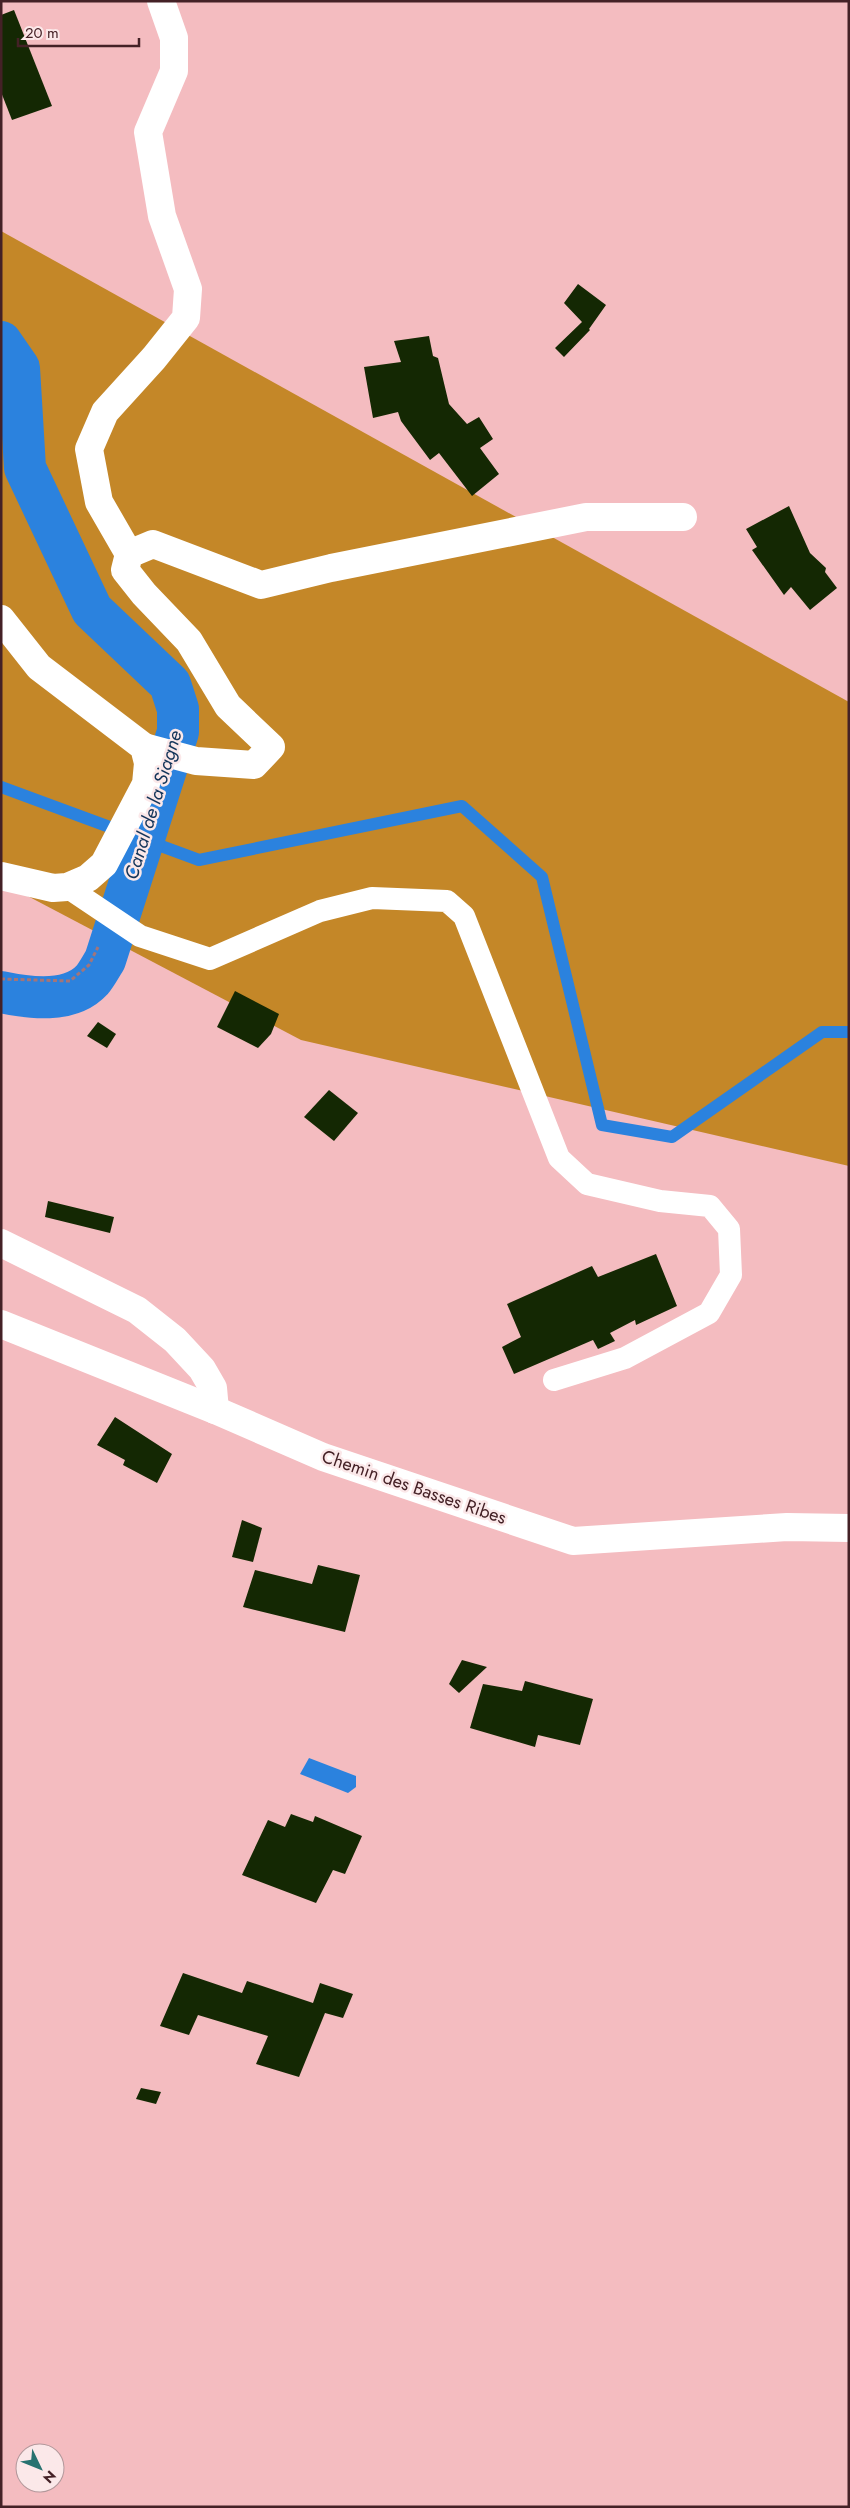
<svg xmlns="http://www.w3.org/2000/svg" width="850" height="2508" viewBox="0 0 850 2508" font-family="Jost,sans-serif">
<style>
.forest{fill:#c48728}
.water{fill:#2b82de}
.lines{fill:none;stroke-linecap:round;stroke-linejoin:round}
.stream{stroke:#2b82de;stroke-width:12}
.canal{stroke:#2b82de;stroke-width:42}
.building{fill:#142803}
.path{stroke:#a37579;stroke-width:3;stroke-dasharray:4 2.5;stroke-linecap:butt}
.service{stroke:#fff;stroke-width:22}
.minor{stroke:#fff;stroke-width:28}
.labels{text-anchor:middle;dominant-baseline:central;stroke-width:5;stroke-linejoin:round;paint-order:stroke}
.street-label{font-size:18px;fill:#442126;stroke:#fbe8e9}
.water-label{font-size:19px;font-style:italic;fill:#133459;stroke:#fbe8e9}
</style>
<rect width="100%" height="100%" fill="#f4bcc0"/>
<path class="forest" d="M1 231 849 702V1166L301 1040 1 882Z"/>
<path class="water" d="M309 1758 356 1776V1787L348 1793 300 1774Z"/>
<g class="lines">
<path class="stream" d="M1 787 199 860 462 806 542 877 602 1125 672 1137 822 1032H849"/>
<path class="canal" d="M1 342 19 368 25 468 92 610 170 684 178 709V732L105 960C101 966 97 974 92 980 70 1004 29 998 1 992"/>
</g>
<g class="building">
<path d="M14 10 52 106 12 120 1 92V15Z"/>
<path d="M578 284 606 305 589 329 590 330 564 357 555 348 582 322 564 303Z"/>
<path d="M429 336 433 356 438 358 449 404 467 424 479 417 493 439 480 448 499 474 472 496 439 453 430 460 401 421 398 412 373 418 364 367 401 362 394 341Z"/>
<path d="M789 506 810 553 826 568 825 572 837 588 810 610 791 587 784 595 752 550 757 547 746 529Z"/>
<path d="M235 991 279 1014 271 1034 258 1048 217 1027Z"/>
<path d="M98 1022 116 1034 107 1048 87 1036Z"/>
<path d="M329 1090 358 1113 334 1141 304 1117Z"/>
<path d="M48 1201 114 1217 110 1233 45 1217Z"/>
<path d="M656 1254 677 1306 636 1325 635 1320 610 1333 615 1341 598 1349 593 1340 514 1374 502 1347 521 1337 507 1304 592 1266 598 1277Z"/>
<path d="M115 1417 172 1454 157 1483 123 1465 125 1460 97 1445Z"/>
<path d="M242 1520 262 1528 253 1562 232 1557Z"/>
<path d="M318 1565 360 1575 345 1632 243 1607 255 1570 312 1584Z"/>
<path d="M462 1660 487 1667 459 1693 449 1684Z"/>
<path d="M525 1681 593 1699 580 1745 538 1735 535 1747 470 1728 483 1684 522 1691Z"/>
<path d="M291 1814 313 1822 315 1816 362 1836 345 1874 333 1870 316 1903 242 1875 268 1820 285 1827Z"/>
<path d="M183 1973 242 1993 247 1981 313 2003 320 1983 353 1994 343 2018 325 2013 299 2077 256 2064 268 2036 198 2015 189 2035 160 2026Z"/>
<path d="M141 2088 161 2092 156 2104 136 2099Z"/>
</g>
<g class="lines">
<path class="path" d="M1 979 70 981 89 965 98 947"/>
<path class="service" d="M67 887 140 936 210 959 320 911 372 898 447 901 464 916 559 1158 587 1184 660 1201 710 1206 729 1229 731 1275 709 1313 625 1358 554 1380"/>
<g class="minor">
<path d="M129 554 99 502 89 449 105 412 154 358 186 318 188 289 162 216 148 132 174 71V38L161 1"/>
<path d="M1 619 39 667 144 747 148 763 146 784 104 864 88 878 67 887 53 888 1 876"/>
<path d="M144 747 196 761 254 765 271 747 228 706 189 641 144 594 125 570 129 554 153 544 261 585 331 568 586 517H683"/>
<path d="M1 1243 137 1310 175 1340 202 1369 213 1388 215 1410"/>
<path d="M1 1324 215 1410 323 1457 573 1541 787 1527 849 1528"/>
</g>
</g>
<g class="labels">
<g class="street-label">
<text transform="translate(414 1487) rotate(19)">Chemin des Basses Ribes</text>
</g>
<g class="water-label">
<text transform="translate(153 805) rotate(-73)">Canal de la Siagne</text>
</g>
</g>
<rect width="850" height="2508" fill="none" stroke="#442126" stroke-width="5"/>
<g transform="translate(40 2468) rotate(133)"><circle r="24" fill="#fbe8e9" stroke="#b2989b"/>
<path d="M0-4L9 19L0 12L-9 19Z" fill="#277270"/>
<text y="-8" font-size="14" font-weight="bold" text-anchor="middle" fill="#442126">N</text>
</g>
<path d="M18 38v8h121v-8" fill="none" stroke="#442126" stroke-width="2.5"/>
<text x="25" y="38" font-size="15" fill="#442126" stroke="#fbe8e9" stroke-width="4" paint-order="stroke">20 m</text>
</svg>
